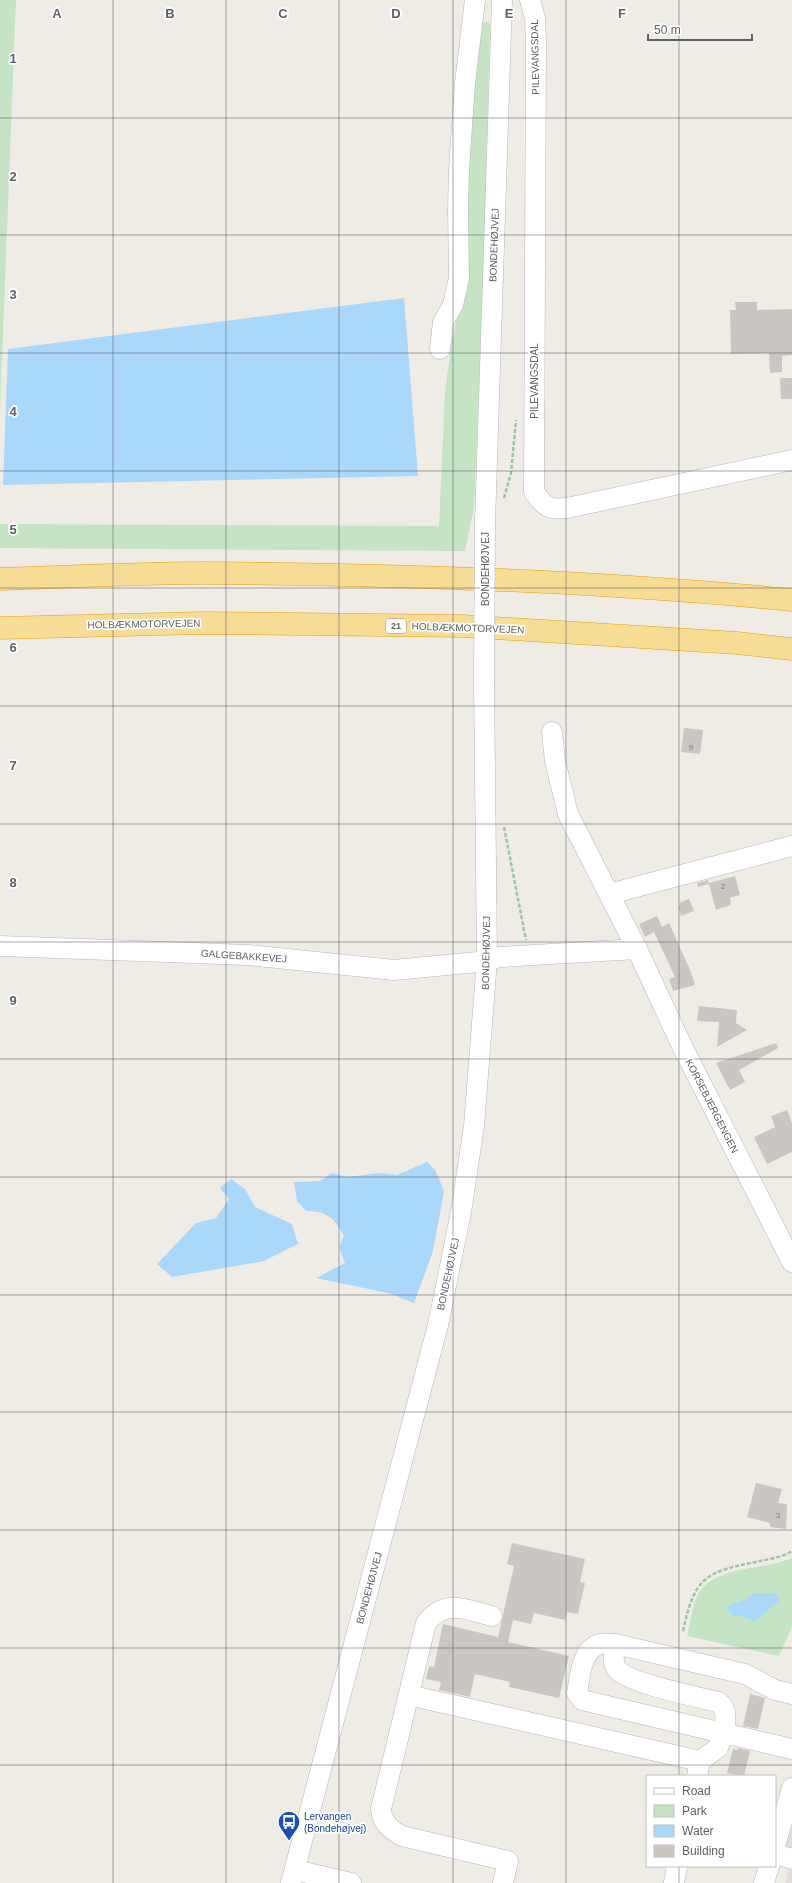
<svg xmlns="http://www.w3.org/2000/svg" width="792" height="1883" viewBox="0 0 792 1883" font-family="Helvetica,sans-serif">
<style>
.industrial{fill:#e0deda}
.green{fill:#c4e4c4}
.water{fill:#aad8fa}
.building{fill:#cac7c2}
.lines{fill:none;stroke-linecap:round;stroke-linejoin:round}
.minor-casing{stroke:#b3b6b9;stroke-width:21}
.highway-casing{stroke:#e69f0e;stroke-width:23}
.path{stroke:#9cc3a7;stroke-width:2.5;stroke-dasharray:4 2;stroke-linecap:butt}
.minor{stroke:#fff;stroke-width:20}
.highway{stroke:#f7dc95;stroke-width:22}
.minor-bridge-casing{stroke:#b3b6b9;stroke-width:21;stroke-linecap:butt}
.minor-bridge{stroke:#fff;stroke-width:20}
.grid{fill:none;stroke:#5d6165;stroke-width:1;stroke-opacity:0.55}
.labels{text-anchor:middle;dominant-baseline:central;stroke-width:3.5;stroke-linejoin:round;paint-order:stroke}
.number-label{font-size:8px;fill:#787a7c}
.shield{fill:#fff;stroke:#8e9093;stroke-width:1}
.shield-label{font-size:9px;font-weight:bold;fill:#5d6165}
.street-label{font-size:10px;fill:#5d6165;stroke:#fff}
.transit-label{font-size:10px;fill:#164399;stroke:#fff;text-anchor:start}
.grid-label{font-size:13px;text-anchor:middle;font-weight:bold;fill:#5d6165;stroke:#fff;stroke-width:3.5;stroke-linejoin:round;paint-order:stroke}
</style>
<rect width="100%" height="100%" fill="#efece6"/>
<path class="industrial" d="M792 1811V1883H786L789 1865 778 1862Z"/>
<g class="green">
<path d="M0 0H16L0 410Z"/>
<path d="M489 22 490 28 483 282 474 508 465 551 0 548V524L439 526 445 393 451 345 461 302 462 218 481 23Z"/>
<path d="M792 1558V1627L779 1656 687 1636C692 1622 691 1602 701 1590 720 1565 766 1570 792 1558Z"/>
</g>
<g class="water">
<path d="M404 298 418 476 3 485 8 349Z"/>
<path d="M427 1162 435 1170 444 1191 433 1251 414 1303 388 1293 316 1278 345 1263 339 1247 344 1236C335 1219 328 1211 306 1211L297 1201 294 1182 320 1181 332 1173 348 1177 379 1173 397 1175Z"/>
<path d="M231 1179 245 1189 255 1207 292 1224 298 1244 264 1261 172 1277 157 1264 196 1223 216 1218 229 1199 220 1188Z"/>
<path d="M753 1593H776L779 1601 755 1621 740 1616H733L728 1611 727 1606 745 1600Z"/>
</g>
<g class="building">
<path d="M735 302H757V310L792 309V355L782 356V372L770 373 769 353 731 354 730 310H736Z"/>
<path d="M780 378H792V399H781Z"/>
<path d="M684 728 703 730 700 754 681 752Z"/>
<path d="M735 876 740 895 730 898 731 905 716 910 709 884 698 887 697 883 708 880 709 883Z"/>
<path d="M689 899 694 911 681 916 678 906 680 905 679 903Z"/>
<path d="M657 916 662 927 669 923 691 972 695 985 673 991 669 979 675 977 654 932 645 937 639 924Z"/>
<path d="M699 1006 737 1010 736 1023 747 1030 717 1047 719 1022 697 1021Z"/>
<path d="M776 1043 778 1048 739 1070 745 1082 730 1090 716 1063Z"/>
<path d="M787 1110 792 1123V1152L767 1164 754 1137 775 1127 771 1116Z"/>
<path d="M756 1483 782 1489 778 1503 787 1504 786 1529 770 1527V1523L747 1517Z"/>
<path d="M512 1543 585 1559 580 1582 585 1583 578 1614 567 1612 565 1620 534 1613 531 1624 513 1620 508 1642 569 1656 559 1698 509 1687 510 1682 475 1674 470 1697 439 1690 441 1682 426 1679 429 1666 434 1667 443 1624 498 1637 514 1566 507 1564Z"/>
<path d="M750 1694 765 1698 758 1729 743 1726Z"/>
<path d="M738 1748 750 1751 744 1776 727 1773 733 1749 738 1750Z"/>
</g>
<g class="lines">
<g class="minor-casing">
<g id="minor">
<path d="M530 0 535 18 536 43 534 492C545 507 548 510 567 508L792 460"/>
<path d="M440 349 443 322 453 305 459 278 458 209 459 169 465 83 475 0"/>
<path d="M485 522 502 0"/>
<path d="M552 732 555 761 568 814 637 949 683 1048 792 1262"/>
<path d="M609 894 792 846"/>
<path d="M0 946 248 955 394 970 478 962 501 957 637 949"/>
<path d="M492 1616C466 1610 445 1598 426 1623L381 1809C382 1823 391 1830 402 1836L508 1861 503 1883"/>
<path d="M615 1644C614 1652 612 1661 616 1668 625 1683 699 1697 718 1702 732 1712 723 1733 718 1748L700 1761"/>
<path d="M792 1694 775 1690 745 1674 615 1644C610 1644 604 1643 600 1644 581 1649 580 1677 577 1693L582 1700 792 1749"/>
<path d="M408 1695 700 1761 697 1776"/>
<path d="M775 1846 792 1788"/>
<path d="M775 1854 792 1859"/>
<path d="M295 1870 351 1883"/>
<path d="M291 1883 438 1325 461 1212 474 1126 487 960 484 681"/>
<path d="M674 1883 677 1866"/>
<path d="M764 1883 769 1866"/>
</g>
</g>
<g class="highway-casing">
<g id="highway">
<path d="M0 579C68 577 135 573 203 573 400 574 597 581 792 600"/>
<path d="M0 628 202 623 462 626 737 643 792 649"/>
</g>
</g>
<g class="path">
<path d="M504 498 511 473 516 420"/>
<path d="M504 827 526 940"/>
<path d="M683 1631C695 1576 705 1572 760 1561 770 1559 783 1557 792 1551"/>
</g>
<use href="#minor" class="minor"/>
<use href="#highway" class="highway"/>
<g class="minor-bridge-casing">
<path id="minor-bridge" d="M484 681 485 522"/>
</g>
<use href="#minor-bridge" class="minor-bridge"/>
</g>
<path class="grid" d="M113 0V1883M226 0V1883M339 0V1883M453 0V1883M566 0V1883M679 0V1776M0 118H792M0 235H792M0 353H792M0 471H792M0 588H792M0 706H792M0 824H792M0 942H792M0 1059H792M0 1177H792M0 1295H792M0 1412H792M0 1530H792M0 1648H792M0 1765H792M679 1866V1883"/>
<defs>
<g id="bus-pin" transform="scale(1.15)"><path d="M0 17L-7.5 6A9.5 9.5 0 1 1 7.5 6Z" fill="#1a4fb4" stroke="#fff"/><path d="M-5-6H5V4H4V6H2V4H-2V6H-4V4H-5ZM-3.5-4V0h7V-4ZM-3.5 1.2v1.5H-2V1.2ZM2 1.2v1.5H3.5V1.2Z" fill="#fff"/></g>
</defs>
<g fill-rule="evenodd">
<use href="#bus-pin" x="289" y="1822"/>
</g>
<g class="labels">
<g class="number-label">
<text x="691" y="747">9</text>
<text x="723" y="886">2</text>
<text x="778" y="1515">3</text>
</g>
<rect class="shield" x="386" y="619" width="20" height="14" rx="3"/>
<g class="shield-label">
<text x="396" y="626">21</text>
</g>
<g class="street-label">
<text transform="translate(535 57) rotate(-91)">PILEVANGSDAL</text>
<text transform="translate(494 245) rotate(-88)">BONDEHØJVEJ</text>
<text transform="translate(534 381) rotate(-90)">PILEVANGSDAL</text>
<text transform="translate(485 569) rotate(-90)">BONDEHØJVEJ</text>
<text transform="translate(144 624) rotate(-1)">HOLBÆKMOTORVEJEN</text>
<text transform="translate(468 628) rotate(2)">HOLBÆKMOTORVEJEN</text>
<text transform="translate(486 953) rotate(-89)">BONDEHØJVEJ</text>
<text transform="translate(244 956) rotate(4)">GALGEBAKKEVEJ</text>
<text transform="translate(712 1106) rotate(63)">KORSEBJERGENGEN</text>
<text transform="translate(448 1274) rotate(-78)">BONDEHØJVEJ</text>
<text transform="translate(369 1588) rotate(-75)">BONDEHØJVEJ</text>
</g>
<g class="transit-label">
<text x="304" y="1816">Lervangen<tspan x="304" dy="12">(Bondehøjvej)</tspan></text>
</g>
</g>
<g class="grid-label">
<text x="57" y="18">A</text>
<text x="170" y="18">B</text>
<text x="283" y="18">C</text>
<text x="396" y="18">D</text>
<text x="509" y="18">E</text>
<text x="622" y="18">F</text>
<text x="13" y="63">1</text>
<text x="13" y="181">2</text>
<text x="13" y="299">3</text>
<text x="13" y="416">4</text>
<text x="13" y="534">5</text>
<text x="13" y="652">6</text>
<text x="13" y="770">7</text>
<text x="13" y="887">8</text>
<text x="13" y="1005">9</text>
</g>
<rect x="646" y="1775" width="130" height="92" fill="#ffffff" stroke="#bec0c1"/>
<rect x="654" y="1788" width="20" height="6" fill="#ffffff" stroke="#bec0c1"/>
<text x="682" y="1795" font-size="12" fill="#5d6165">Road</text>
<rect x="654" y="1805" width="20" height="12" fill="#c4e4c4" stroke="#bec0c1"/>
<text x="682" y="1815" font-size="12" fill="#5d6165">Park</text>
<rect x="654" y="1825" width="20" height="12" fill="#aad8fa" stroke="#bec0c1"/>
<text x="682" y="1835" font-size="12" fill="#5d6165">Water</text>
<rect x="654" y="1845" width="20" height="12" fill="#cac7c2" stroke="#bec0c1"/>
<text x="682" y="1855" font-size="12" fill="#5d6165">Building</text>
<path d="M648 34v6h104v-6" fill="none" stroke="#5d6165" stroke-width="2"/>
<text x="654" y="34" font-size="12" fill="#5d6165" stroke="#ffffff" stroke-width="3" paint-order="stroke">50 m</text>
</svg>
